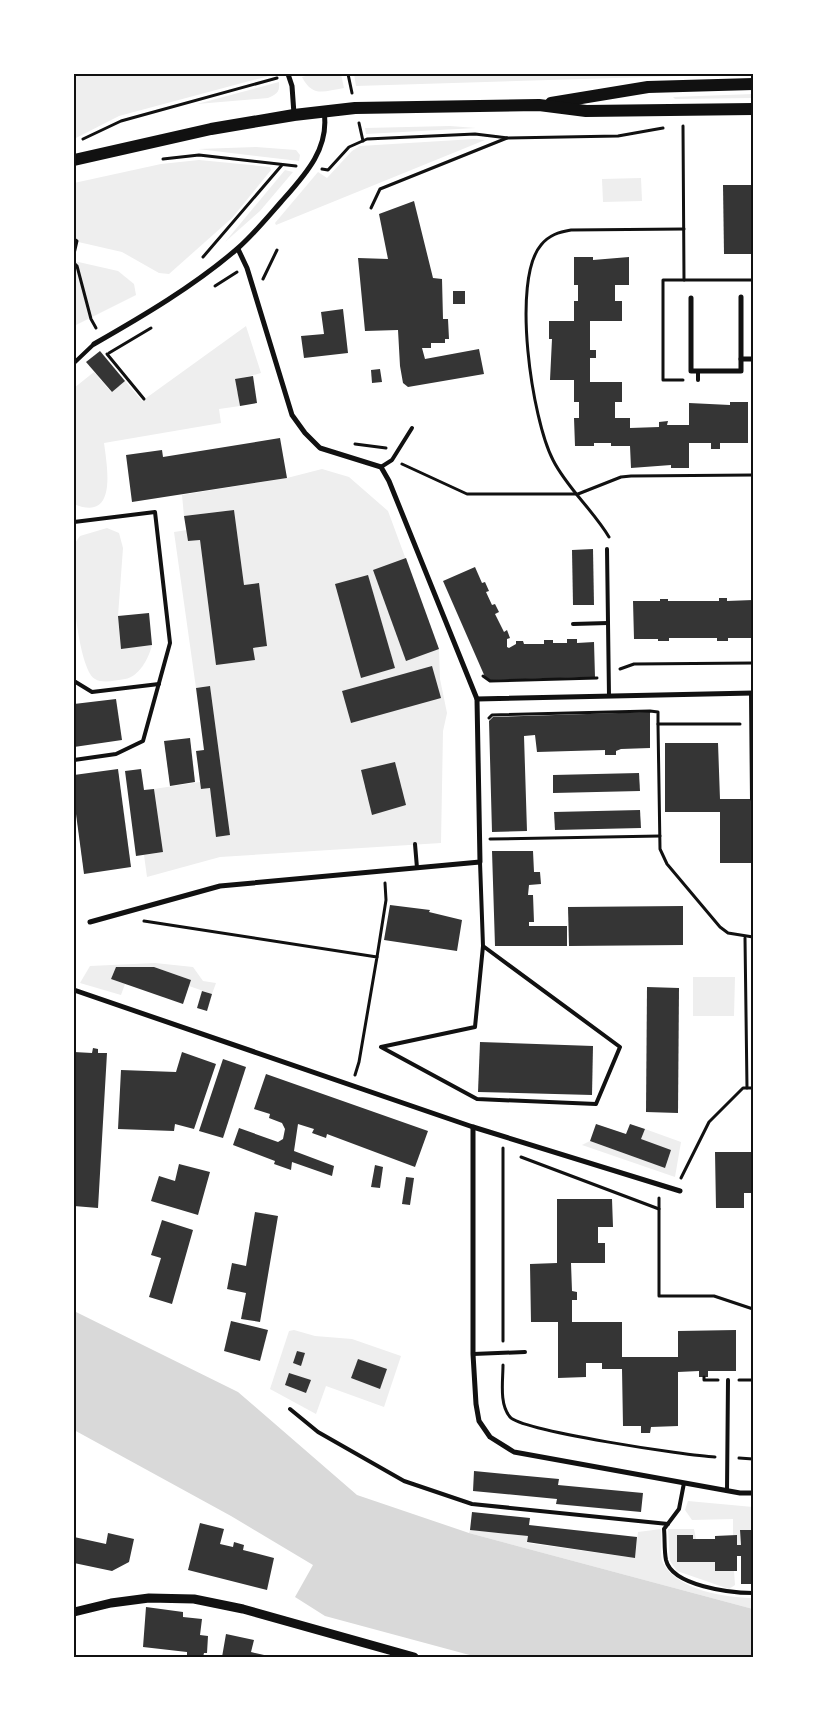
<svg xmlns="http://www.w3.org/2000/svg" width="827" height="1731" viewBox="0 0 827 1731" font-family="'Public Sans',sans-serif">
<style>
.green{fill:#eee}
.water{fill:#d9d9d9}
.building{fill:#353535}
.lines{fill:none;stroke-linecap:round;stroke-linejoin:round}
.path{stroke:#111;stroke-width:3}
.service{stroke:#111;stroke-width:4}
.minor{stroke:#111;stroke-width:5}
.tertiary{stroke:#111;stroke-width:9}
.primary{stroke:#111;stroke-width:12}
.neatline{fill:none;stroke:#111;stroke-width:2}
</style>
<rect width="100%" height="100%" fill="#fff"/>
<g class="green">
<path d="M74 74H276L119 116 74 139Z"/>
<path d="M313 74H341L344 88C324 91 313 98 302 77Z"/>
<path d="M354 74H746L356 86Z"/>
<path d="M279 82C280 92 277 94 268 98L197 104Z"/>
<path d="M753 94V98L675 99 673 97Z"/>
<path d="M450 126 476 128 366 134 365 128Z"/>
<path d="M474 139 485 140 276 225 275 223 318 172 327 178 352 151 360 146Z"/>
<path d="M256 147 296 150 300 155 299 161 198 149Z"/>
<path d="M199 160 270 167 271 170 232 218 169 274 159 273 122 252 74 241V183L161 164Z"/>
<path d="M285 170 293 172 260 211 225 242Z"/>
<path d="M641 178 642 201 603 202 602 179Z"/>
<path d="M74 261 118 271 134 284 136 295 74 326Z"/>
<path d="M246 326 261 373 235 380 240 406 219 409 221 423 104 443C107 466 118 523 74 504V388L94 372 111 392 125 381 142 401Z"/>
<path d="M322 469 349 477 388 511 439 649 440 679 447 713 443 731 441 843 220 857 147 877 144 855 163 852 154 789 200 782 201 789 210 788 216 837 230 835 210 686 196 688 174 532 187 530 189 541 200 540 216 664 254 660 253 648 267 645 259 583 244 585 234 510 184 516 182 495 287 478Z"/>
<path d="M107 528 119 533 123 548 118 616 121 648 152 645C149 658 139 677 125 679 116 680 103 684 95 679 77 668 69 566 74 546 75 542 78 539 80 536Z"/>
<path d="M155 963 193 967 203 981 216 983 212 994 189 986 191 980 154 967H116L111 979 125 984 121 995 80 983 90 966Z"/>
<path d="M693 977H735L734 1016H693Z"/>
<path d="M645 1129 681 1142 675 1177 582 1145 590 1141 654 1164 641 1139Z"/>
<path d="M294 1330 315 1336 352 1339 401 1356 384 1407 326 1386 316 1414 270 1389 289 1331Z"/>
<path d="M688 1501 753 1507V1530H740L741 1545H737V1536L733 1535V1519L692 1520 685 1510Z"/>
<path d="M661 1529C662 1538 659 1555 663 1563 677 1590 726 1598 753 1598V1609L469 1533 470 1530 528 1536 527 1543 635 1558 638 1532Z"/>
<path d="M668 1529H694L696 1539H693L692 1535H677L715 1562V1571H734L735 1585 729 1589 677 1571 670 1561Z"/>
</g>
<path class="water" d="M74 1311 238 1392 357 1495 469 1533 753 1609V1657H477L325 1616 295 1597 313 1565 231 1516 74 1430Z"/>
<g class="building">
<path d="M723 185H753V254H724Z"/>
<path d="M414 201 433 278 442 279 443 319H448L449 339H445V343H431V348H422L425 359 479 349 484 374 408 387 403 383 400 366 398 330 365 331 358 258 388 259 379 214Z"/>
<path d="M574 257H593V260L629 257V285H615V301H622V321H590V350H596V358H590V382H622V402H615V418H630V428L659 427V422L668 421 667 425H689V403L730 405V402H748V443H720V449H711V443H689V468H671V465L631 468 630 446H611V443H594V446H575L574 418H579V402H574V380H550L552 339H549V321H574V301H578V285H574Z"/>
<rect x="453" y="291" width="12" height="13"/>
<path d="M343 309 348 353 304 358 301 336 324 334 321 312Z"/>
<path d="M100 351 125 381 112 392 86 362Z"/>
<path d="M380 369 382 382 372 383 371 370Z"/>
<path d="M253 376 257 403 240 406 235 379Z"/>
<path d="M280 438 287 478 132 502 126 455 162 450 163 457Z"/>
<path d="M234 510 244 585 259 583 267 646 253 648 255 660 216 665 200 540 188 541 184 516Z"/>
<path d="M593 549 594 605H573L572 550Z"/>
<path d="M406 558 439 649 406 661 373 570Z"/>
<path d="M475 567 482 583 485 582 489 591 486 592 492 605 495 604 499 612 495 614 504 632 507 630 510 638 507 639V647L509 648 516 644V641H523L524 644H544V640H553V643H567V639H577V643L594 642 595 677 490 680 485 677 443 581Z"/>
<path d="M368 575 395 668 361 678 335 584Z"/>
<path d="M719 598H727V601L753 600V638H728V641H717V638H669V641H658V639H634L633 601H660V599H668V601H719Z"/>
<path d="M149 613 152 645 121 649 118 616Z"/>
<path d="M432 666 441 698 351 723 342 691Z"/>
<path d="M210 686 230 835 216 837 210 788 201 789 196 751 204 750 196 688Z"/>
<path d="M116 699 122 740 74 747V704Z"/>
<path d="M650 712V748L621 749 616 751V755H605V750L537 752 535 735 524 736 527 831 492 832 489 721 493 717Z"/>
<path d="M190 738 195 782 170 786 164 741Z"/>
<path d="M665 743H718L720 799H753V863H720V812H665Z"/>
<path d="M395 762 406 805 372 815 361 770Z"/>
<path d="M118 769 131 867 84 874 74 799V775Z"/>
<path d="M141 769 144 790 154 789 163 852 136 856 125 771Z"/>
<path d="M639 773 640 791 553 793V775Z"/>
<path d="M640 810 641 828 555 830 554 812Z"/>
<path d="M492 851H533L534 872H540L541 884 529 885 528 895H533L534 922H529V926H567V946H495Z"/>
<path d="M390 905 430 910 429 912 462 920 457 951 384 940Z"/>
<path d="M683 906V945L569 946 568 907Z"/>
<path d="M116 967H154L191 980 183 1004 111 979Z"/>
<path d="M647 987 679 988 678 1113 646 1112Z"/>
<path d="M202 991 212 994 207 1011 197 1008Z"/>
<path d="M480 1042 593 1046 592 1095 478 1092Z"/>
<path d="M93 1048 98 1049V1053H107L98 1208 74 1206V1052L92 1053Z"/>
<path d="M182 1052 216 1064 194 1129 175 1124 174 1131 118 1129 121 1070 176 1072Z"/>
<path d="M223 1059 246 1067 223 1138 199 1131Z"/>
<path d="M266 1074 428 1131 415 1167 327 1134 326 1138 312 1133 314 1129 298 1124 294 1151 334 1166 332 1176 292 1162 291 1170 274 1164 275 1161 233 1145 239 1128 278 1142 283 1139 285 1129 282 1123 269 1118 270 1114 254 1109Z"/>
<path d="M596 1124 626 1134 630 1124 645 1129 641 1139 671 1150 665 1168 590 1141Z"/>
<path d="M715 1152H753V1193H744V1208H716Z"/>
<path d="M179 1164 210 1172 198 1215 151 1201 159 1176 175 1181Z"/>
<path d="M375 1165 383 1167 380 1188 371 1187Z"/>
<path d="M406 1177 414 1178 410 1205 402 1204Z"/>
<path d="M557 1199H612L613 1227H598V1243H605V1263H571L572 1291 577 1292V1300H572V1322H622V1357H678V1331L736 1330V1371H708V1377H699V1371L678 1372V1426L651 1427 650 1433H641V1426H623L622 1369H602V1363H586V1377L558 1378V1322H531L530 1264 557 1263Z"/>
<path d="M255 1212 278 1216 260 1322 241 1319 246 1293 227 1289 232 1263 246 1266Z"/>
<path d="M162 1220 193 1230 172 1304 149 1297 161 1258 151 1255Z"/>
<path d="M231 1321 268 1330 260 1361 224 1351Z"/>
<path d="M297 1351 305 1353 301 1366 293 1363Z"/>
<path d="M358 1359 387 1369 380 1389 351 1378Z"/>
<path d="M289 1373 311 1380 306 1393 285 1385Z"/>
<path d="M474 1471 559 1479 558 1485 643 1493 641 1512 556 1504 557 1499 473 1491Z"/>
<path d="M472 1512 530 1518 529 1525 637 1537 635 1558 527 1542 528 1536 470 1530Z"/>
<path d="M200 1523 224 1529 220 1544 233 1547 234 1542 244 1545 243 1550 274 1558 267 1590 188 1570Z"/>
<path d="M740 1530H753V1584H741V1556H737V1571H715V1562H677V1535H693V1539H715V1536L737 1535V1545H741Z"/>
<path d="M108 1533 134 1539 129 1562 112 1571 74 1563V1537L106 1544Z"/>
<path d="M146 1607 183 1612V1617L202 1619 200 1635 208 1636 207 1653H204L203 1657H187V1652L143 1647Z"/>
<path d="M226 1634 254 1640 251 1652 273 1657H222Z"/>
</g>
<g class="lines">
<g class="path">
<path d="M348 74 352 93"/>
<path d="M359 123 363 141"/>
<path d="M683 126 684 280H753"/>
<path d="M83 139 121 121 277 78"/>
<path d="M163 159 199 155 296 166"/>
<path d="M322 169 328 170 349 147 367 139 475 134 508 138 618 136 663 128"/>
<path d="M371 208 380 189 507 138"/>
<path d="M74 239 77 241 74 254"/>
<path d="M203 257 282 165"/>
<path d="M74 263 77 266 91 319 96 328"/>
<path d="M263 279 277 250"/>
<path d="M215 286 237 272"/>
<path d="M109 353 151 328"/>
<path d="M107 354 144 399"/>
<path d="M683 380H663V280H684"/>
<path d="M355 444 386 448"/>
<path d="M402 464 467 494H578L621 477 631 476 753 475"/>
<path d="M609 537C593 510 567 488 553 460 532 420 511 280 541 245 549 235 559 232 571 230L684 229"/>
<path d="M620 669 634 664 753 663"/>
<path d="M483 676 490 681 597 678"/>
<path d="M489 718 492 715 650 711 658 712V724H740"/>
<path d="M658 724 660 849 667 864 720 927 728 933 753 937"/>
<path d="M490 839 660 836"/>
<path d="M144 921 377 957 359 1062 355 1075"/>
<path d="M745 938 747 1088"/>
<path d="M377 957 386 900 385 883"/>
<path d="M503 1148V1341"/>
<path d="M521 1157 659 1209"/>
<path d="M681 1178 709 1122 743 1088H753"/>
<path d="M659 1198V1296H714L753 1309"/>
<path d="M503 1365C503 1381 499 1404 510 1417 522 1431 689 1456 715 1457"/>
<path d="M704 1377V1380H718"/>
<path d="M739 1380H753"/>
<path d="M739 1458 753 1459"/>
</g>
<g class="service">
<path d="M74 363 94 344"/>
<path d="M698 380V371"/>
<path d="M381 467 392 460 412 428"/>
<path d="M74 522 155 512 170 643 143 741 116 754 74 760"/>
<path d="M607 549 609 696"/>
<path d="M573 624 608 623"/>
<path d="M74 681 92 692 159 684"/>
<path d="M751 693 752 799"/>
<path d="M415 844 417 868"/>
<path d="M480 862 483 946 620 1047 596 1104 477 1099 381 1047 475 1027 483 946"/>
<path d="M473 1354 525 1352"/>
<path d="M290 1409 318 1432 404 1481 472 1504 668 1524"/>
<path d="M684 1483 679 1509 664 1529C665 1539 664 1550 666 1560 672 1586 731 1593 753 1593"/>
<path d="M727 1490 728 1380"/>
</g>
<g class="minor">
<path d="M288 74 292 86 294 114"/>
<path d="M691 298V371H741V297"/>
<path d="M94 344C143 316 194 286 237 249 253 235 267 218 281 202 304 176 330 149 324 112"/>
<path d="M741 359H753"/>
<path d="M477 699 753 693"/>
<path d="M90 922 220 886 480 862 477 699 389 481 381 467 320 448 305 433 292 415 247 268 238 249"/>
<path d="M74 990 473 1127 680 1191"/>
<path d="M473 1127V1354L476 1404 479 1421 490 1437 514 1452 740 1493H753"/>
</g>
<path class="tertiary" d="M74 1612 111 1603 149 1598 194 1599 243 1609 414 1657"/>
<g class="primary">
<path d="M551 103 648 87 753 84"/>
<path d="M74 160 211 129 294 115 355 108 539 105 586 111 753 109"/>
</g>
</g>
<rect width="827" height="1731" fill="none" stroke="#ffffff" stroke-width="150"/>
<rect x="75" y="75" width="677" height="1581" class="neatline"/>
</svg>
